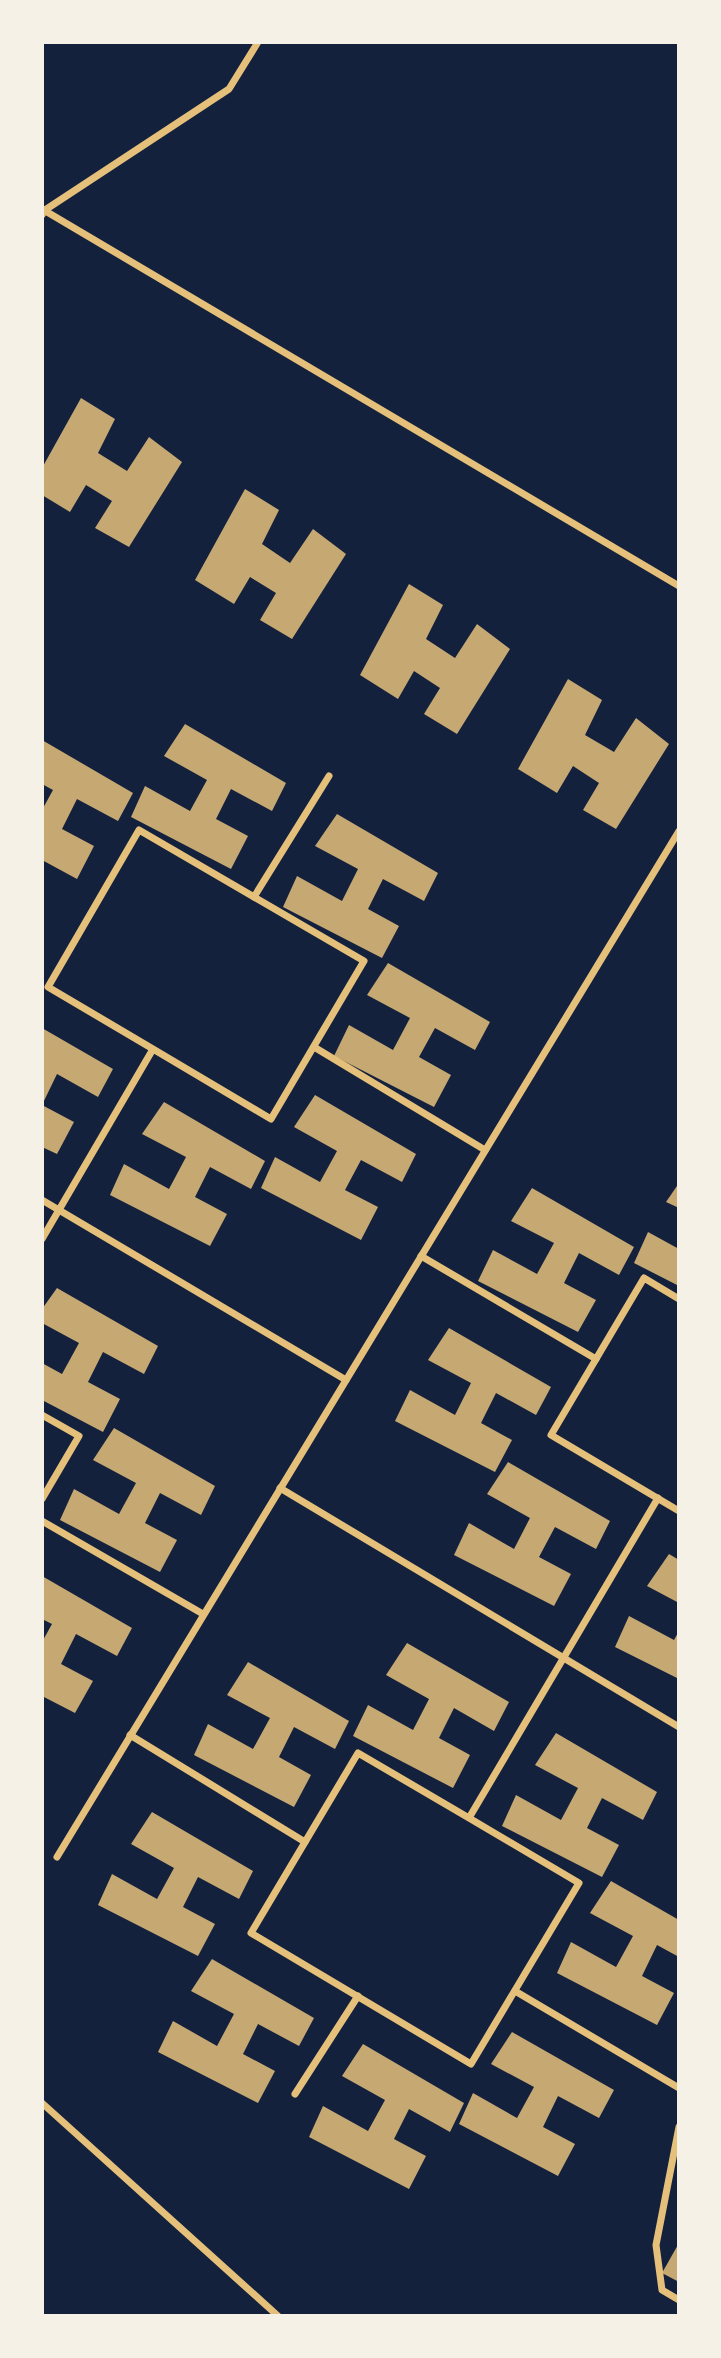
<svg xmlns="http://www.w3.org/2000/svg" width="721" height="2358" viewBox="0 0 721 2358" font-family="'Playfair Display',serif">
<style>
.building{fill:#c6a872}
.lines{fill:none;stroke-linecap:round;stroke-linejoin:round}
.minor{stroke:#e5c07b;stroke-width:7}
</style>
<rect width="100%" height="100%" fill="#14213d"/>
<g class="building">
<path d="M81 398 115 419 98 453 127 471 149 437 182 462 129 547 95 528 112 501 86 485 70 512 42 495V468Z"/>
<path d="M245 489 279 510 262 544 290 563 313 529 346 554 292 639 260 620 276 593 250 577 234 604 195 580Z"/>
<path d="M409 584 443 605 426 639 455 658 477 624 510 649 457 734 424 714 440 688 414 671 398 699 360 675Z"/>
<path d="M568 679 602 700 585 735 614 752 636 718 669 744 616 829 583 810 599 783 573 766 557 793 518 769Z"/>
<path d="M185 724 286 783 272 811 231 789 216 819 248 836 231 869 131 817 145 786 190 811 207 780 164 756Z"/>
<path d="M42 740 133 793 118 821 77 799 62 829 94 846 77 879 42 860V810L53 790 42 784Z"/>
<path d="M337 814 438 873 424 901 383 879 368 909 399 926 382 958 283 907 297 876 342 901 358 869 315 846Z"/>
<path d="M388 963 490 1022 475 1050 435 1028 419 1057 451 1075 434 1107 334 1056 349 1025 393 1050 410 1018 367 995Z"/>
<path d="M42 1028 113 1069 98 1097 57 1074 42 1105 74 1122 57 1154 42 1147Z"/>
<path d="M315 1095 416 1154 402 1182 361 1160 345 1190 378 1207 361 1240 261 1188 275 1157 320 1182 337 1151 294 1127Z"/>
<path d="M164 1102 265 1161 251 1189 210 1167 195 1197 227 1214 210 1246 110 1195 124 1164 169 1189 186 1157 142 1134Z"/>
<path d="M679 1183V1208L666 1202Z"/>
<path d="M532 1188 634 1247 619 1275 579 1253 564 1283 596 1300 578 1332 478 1281 493 1250 537 1274 554 1243 511 1221Z"/>
<path d="M648 1232 679 1249V1286L634 1263Z"/>
<path d="M57 1288 158 1346 144 1374 103 1352 88 1382 120 1399 103 1432 42 1400V1363L62 1374 79 1343 42 1323V1309Z"/>
<path d="M449 1328 551 1387 536 1415 496 1393 481 1423 512 1440 495 1472 395 1421 410 1390 455 1415 471 1383 428 1360Z"/>
<path d="M114 1428 215 1486 201 1515 160 1493 145 1523 177 1540 160 1572 60 1520 74 1489 119 1514 136 1483 93 1460Z"/>
<path d="M508 1462 610 1521 596 1549 555 1527 539 1557 571 1574 554 1606 454 1555 469 1523 514 1549 530 1518 487 1494Z"/>
<path d="M669 1554 679 1560V1603L647 1586Z"/>
<path d="M42 1576 132 1628 117 1656 76 1634 61 1664 93 1681 75 1713 42 1696V1642L52 1624 42 1619Z"/>
<path d="M629 1616 674 1640 679 1631V1679L615 1647Z"/>
<path d="M407 1643 509 1702 494 1731 454 1708 439 1738 470 1755 453 1788 353 1736 368 1705 413 1730 429 1699 386 1675Z"/>
<path d="M248 1662 349 1721 335 1749 294 1727 279 1757 311 1775 294 1807 194 1755 208 1724 253 1749 270 1718 227 1695Z"/>
<path d="M556 1733 657 1792 643 1820 602 1798 587 1828 619 1845 602 1877 502 1826 516 1795 561 1820 578 1788 535 1765Z"/>
<path d="M152 1812 253 1871 239 1899 198 1877 183 1907 215 1924 198 1956 98 1905 112 1874 157 1899 174 1868 131 1844Z"/>
<path d="M611 1881 679 1920V1957L657 1945 642 1976 674 1993 657 2025 557 1973 571 1942 616 1967 633 1936 590 1913Z"/>
<path d="M212 1959 314 2018 299 2046 258 2024 243 2054 275 2071 258 2103 158 2052 173 2021 217 2046 234 2014 191 1991Z"/>
<path d="M512 2032 614 2090 599 2118 558 2096 543 2127 575 2144 558 2176 459 2124 473 2093 517 2118 534 2087 491 2064Z"/>
<path d="M363 2044 464 2103 450 2132 409 2109 394 2139 426 2156 409 2189 309 2137 323 2106 368 2131 385 2100 342 2076Z"/>
<path d="M679 2243V2282L662 2273Z"/>
</g>
<g class="lines">
<g class="minor">
<path d="M42 209 679 586"/>
<path d="M42 215 45 210 229 89 258 42"/>
<path d="M254 897 329 776"/>
<path d="M314 1047 485 1150"/>
<path d="M42 1200 346 1380"/>
<path d="M42 1239 153 1049 48 987 139 830 364 961 271 1119 153 1049"/>
<path d="M421 1256 596 1359"/>
<path d="M679 1299 644 1278 551 1435 679 1511"/>
<path d="M42 1415 79 1436 42 1499"/>
<path d="M280 1488 679 1727"/>
<path d="M42 1521 203 1614"/>
<path d="M130 1735 305 1842"/>
<path d="M469 1818 358 1753 251 1933 471 2064 579 1883 469 1818 658 1498"/>
<path d="M57 1857 679 831"/>
<path d="M515 1991 679 2088"/>
<path d="M295 2094 358 1996"/>
<path d="M42 2103 278 2316"/>
<path d="M679 2127 656 2245 662 2290 679 2300"/>
</g>
</g>
<rect width="721" height="2358" fill="none" stroke="#f6f1e7" stroke-width="88"/>
</svg>
